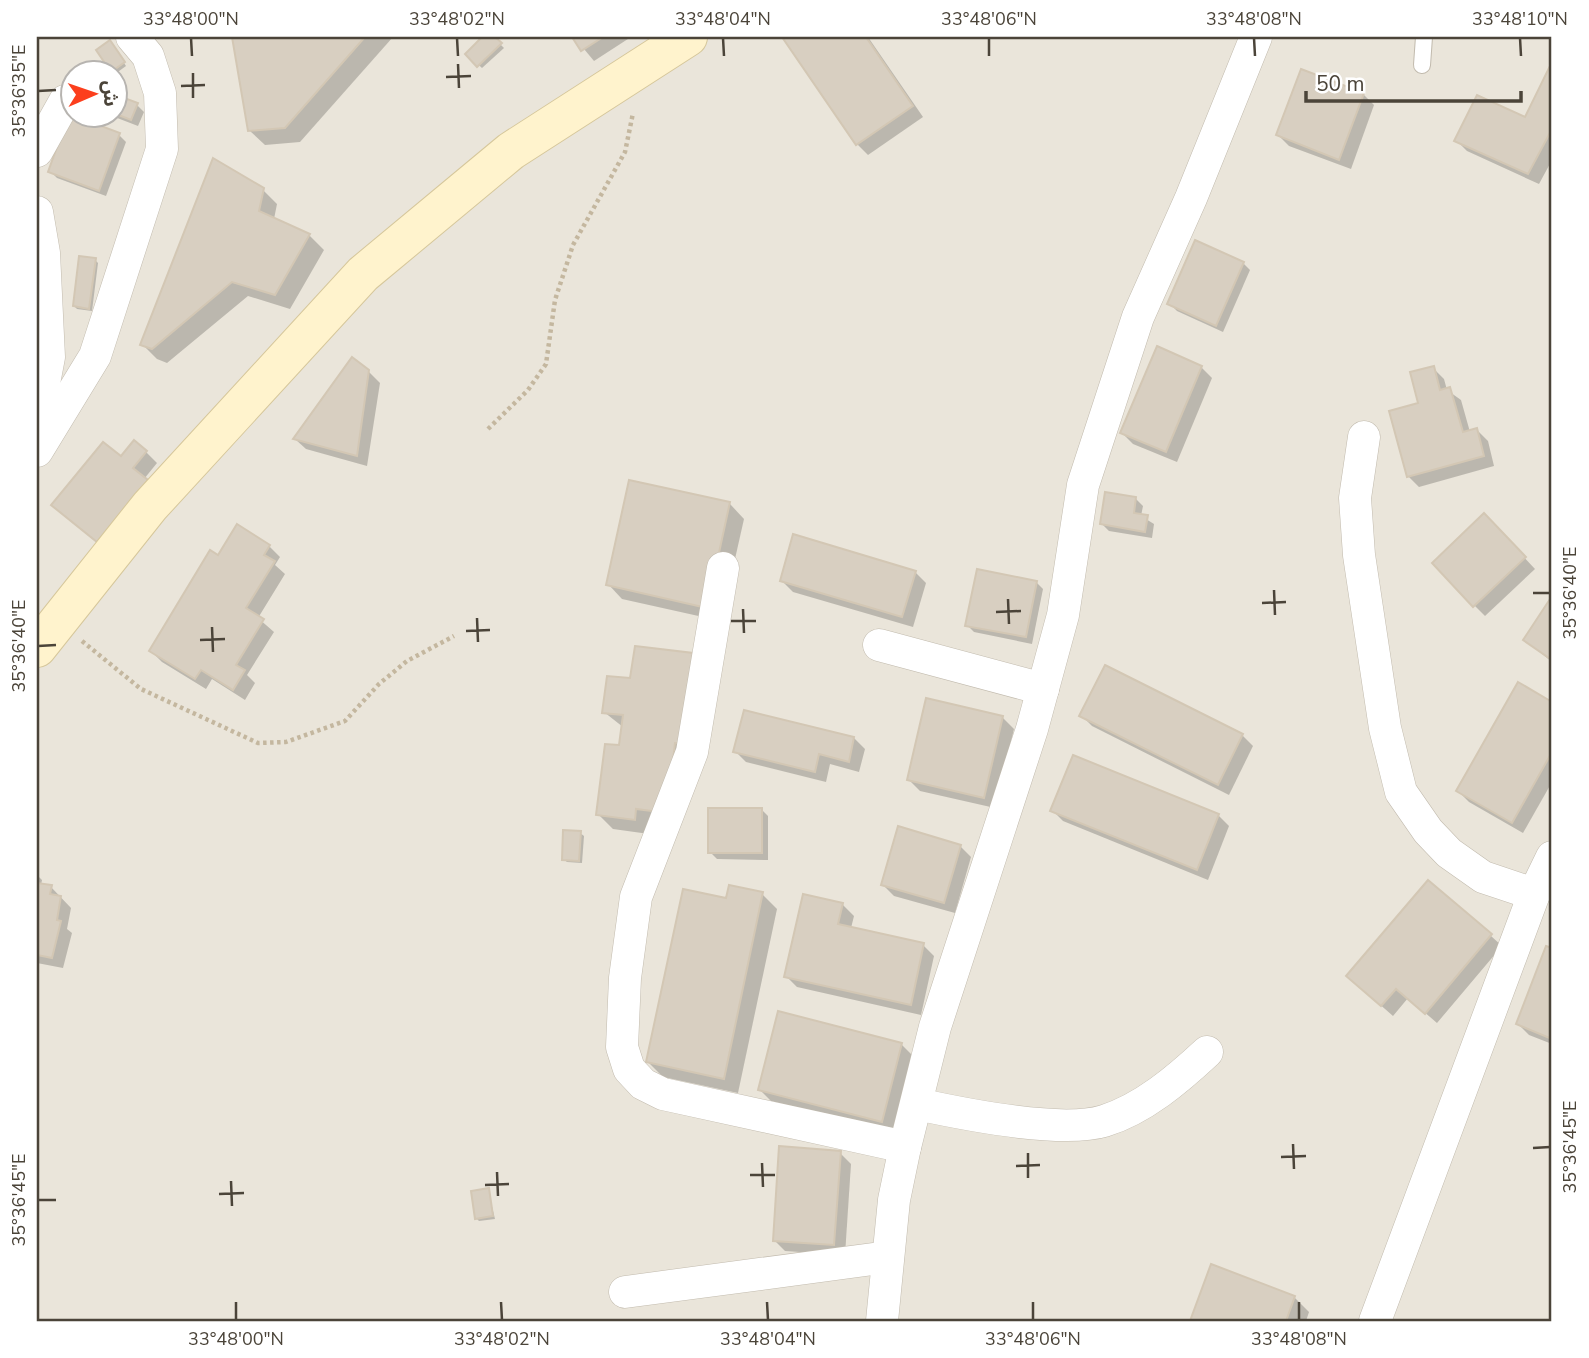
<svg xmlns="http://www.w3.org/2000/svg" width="1589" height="1358" viewBox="0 0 1589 1358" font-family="'Nunito Sans','Noto Sans Arabic',sans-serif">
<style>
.residential{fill:#eae5da;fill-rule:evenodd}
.shadow{fill:#0003}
.building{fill:#d8cfc1;stroke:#d3c7b4;stroke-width:2}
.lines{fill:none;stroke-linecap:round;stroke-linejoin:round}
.lane-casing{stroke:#c2bbae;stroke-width:18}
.street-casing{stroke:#c2bbae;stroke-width:33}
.secondary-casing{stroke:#d6c79b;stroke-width:40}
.path{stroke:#c4b79f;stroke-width:4.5;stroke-dasharray:3.5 3.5;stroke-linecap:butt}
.lane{stroke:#fff;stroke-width:16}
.street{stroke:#fff;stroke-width:32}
.secondary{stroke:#fff3cd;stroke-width:38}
.ticks{fill:none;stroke:#4b4439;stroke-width:2.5}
.neatline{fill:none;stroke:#4b4439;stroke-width:2.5}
.ticks-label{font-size:18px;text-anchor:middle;fill:#4b4439}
</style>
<rect width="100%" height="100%" fill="#f6f3ec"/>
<path class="residential" d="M37 37H1552V1321H37ZM74 74H116V116H74Z"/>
<g class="shadow">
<path d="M234 37H393L300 142 265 145 250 131Z"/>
<path d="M485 37H493L504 48 482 68 467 54Z"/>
<path d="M574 37H631L594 61Z"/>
<path d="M784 37H868L923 117 868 155 857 144Z"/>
<path d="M112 45 126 66 115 74 112 71Z"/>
<path d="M1551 68 1552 160 1539 184 1467 151 1456 140 1526 119Z"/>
<path d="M1363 94 1374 105 1351 169 1289 146 1278 135Z"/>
<path d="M116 96 137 105 144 112 138 126 112 116H116Z"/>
<path d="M119 135 126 142 106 196 57 178 50 171Z"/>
<path d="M262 189 277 204 274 219 309 235 324 250 290 309 248 296 167 363 157 359 142 344Z"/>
<path d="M95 260 98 263 92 311 77 309 74 306Z"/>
<path d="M1243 263 1250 270 1223 332 1177 311 1170 304Z"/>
<path d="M1201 367 1212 378 1177 462 1133 444 1122 433Z"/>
<path d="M1433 368 1444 379 1447 390 1461 400 1470 432 1477 430 1488 441 1494 466 1419 487 1408 476 1420 404Z"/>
<path d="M368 371 380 383 367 466 306 449 295 439Z"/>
<path d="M146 452 157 463 144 479 108 552 53 505 121 459Z"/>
<path d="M631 482 730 504 744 519 721 621 622 599 608 584Z"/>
<path d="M1136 499 1143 506 1141 516 1154 524 1152 538 1109 531 1102 524Z"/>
<path d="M1495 526 1535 569 1485 616 1474 605Z"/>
<path d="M269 546 280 557 275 565 285 574 258 618 274 632 247 675 255 683 245 700 212 679 206 689 162 662 151 651 219 558Z"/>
<path d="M915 572 926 583 913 627 793 592 782 581Z"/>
<path d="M1036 582 1043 589 1032 644 974 632 967 625Z"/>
<path d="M1552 599V662L1525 640Z"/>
<path d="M692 655 676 810 649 834 613 829 598 814 620 747 623 727 604 712 632 680Z"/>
<path d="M1519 684 1552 704V782L1523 833 1469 802 1458 791Z"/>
<path d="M928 700 1003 718 1014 729 995 808 920 791 909 780Z"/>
<path d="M1081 715 1242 735 1253 746 1229 795 1092 726Z"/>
<path d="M854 738 865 749 859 772 830 764 826 782 746 762 735 751Z"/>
<path d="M761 809 768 816V860L717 859 710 852Z"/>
<path d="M1052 810 1218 815 1229 826 1208 880 1063 821Z"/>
<path d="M580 833 584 836 582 863 567 862 563 859Z"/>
<path d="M960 846 971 857 955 913 894 896 883 885Z"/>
<path d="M37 875 42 880 41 885 51 887 71 908 67 929 72 933 63 968 37 963Z"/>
<path d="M762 894 777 909 738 1093 663 1077 648 1062 727 900Z"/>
<path d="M843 905 854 916 851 928 923 945 934 956 921 1015 797 987 786 976Z"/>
<path d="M1491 936 1502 946 1437 1023 1408 998 1393 1016 1360 987Z"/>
<path d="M1547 948 1552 950V1044L1529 1035 1518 1024Z"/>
<path d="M780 1014 902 1045 913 1056 893 1132 771 1101 760 1090Z"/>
<path d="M840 1153 851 1164 845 1255 785 1251 774 1240Z"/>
<path d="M488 1190 495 1219 479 1221 476 1218Z"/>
<path d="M1212 1267 1294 1297 1309 1312 1306 1321H1192Z"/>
</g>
<g class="building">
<path d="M232 37H365L285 128 248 131Z"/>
<path d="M482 37H495L502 43 477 67 465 54Z"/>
<path d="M572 37H603L581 51Z"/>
<path d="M782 37H866L913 106 856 145Z"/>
<path d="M110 40 125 62 111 72 96 50Z"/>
<path d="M1550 66 1552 129 1528 174 1454 141 1477 95 1525 117Z"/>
<path d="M1301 69 1364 93 1339 160 1276 135Z"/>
<path d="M116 95 138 103 131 120 116 114Z"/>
<path d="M69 114 120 133 99 191 48 172Z"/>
<path d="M213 158 264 188 259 211 310 234 275 295 232 282 152 349 140 345Z"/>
<path d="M1195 240 1244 262 1216 326 1167 304Z"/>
<path d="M79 256 96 258 89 309 73 306Z"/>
<path d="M1157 346 1202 366 1166 452 1120 433Z"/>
<path d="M352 357 369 370 357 456 293 439Z"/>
<path d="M1434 366 1440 390 1450 387 1463 432 1477 428 1484 456 1407 477 1389 411 1418 403 1410 372Z"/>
<path d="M134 440 147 451 133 468 148 480 97 542 51 505 103 442 121 456Z"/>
<path d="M629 480 730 502 707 608 606 585Z"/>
<path d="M1105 492 1136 497 1134 513 1148 515 1145 532 1100 524Z"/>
<path d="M1484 513 1526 557 1473 607 1432 563Z"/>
<path d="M237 524 270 545 264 555 275 561 246 608 264 619 236 665 245 670 233 690 201 670 195 679 149 651 210 550 218 555Z"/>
<path d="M793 534 916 571 902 617 780 581Z"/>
<path d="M977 569 1037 581 1026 637 965 626Z"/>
<path d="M1552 596V660L1523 640Z"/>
<path d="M635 646 693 653 685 744 675 743 669 797 659 812 636 809 635 820 596 815 605 744 619 745 623 715 602 713 607 676 630 678Z"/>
<path d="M1105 665 1243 734 1218 785 1079 716Z"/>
<path d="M1518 682 1552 702V752L1512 823 1456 791Z"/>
<path d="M926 698 1003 716 984 798 907 780Z"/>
<path d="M744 710 854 737 849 762 819 754 815 772 733 752Z"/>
<path d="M1073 755 1219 814 1197 870 1050 811Z"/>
<rect x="708" y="808" width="54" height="45"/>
<path d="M898 826 961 845 944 903 881 885Z"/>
<path d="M563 830 581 831 579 861 562 860Z"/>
<path d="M1428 880 1492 934 1425 1014 1396 989 1381 1006 1346 976Z"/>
<path d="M37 883 52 885 50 894 61 896 57 920 61 921 52 958 37 955Z"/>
<path d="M729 885 763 892 724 1079 646 1062 683 889 726 898Z"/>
<path d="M803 894 843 903 838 924 924 943 911 1005 784 977Z"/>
<path d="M1546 946 1552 948V1039L1516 1024Z"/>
<path d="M778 1011 902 1043 882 1122 758 1090Z"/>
<path d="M779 1146 841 1151 834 1245 773 1241Z"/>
<path d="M489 1188 493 1216 475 1219 471 1191Z"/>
<path d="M1211 1264 1295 1296 1286 1321H1190Z"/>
</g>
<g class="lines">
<g class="lane-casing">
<path id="lane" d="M1422 65 1424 37"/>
</g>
<g class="street-casing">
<g id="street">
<path d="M37 151 65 101"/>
<path d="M37 212 44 253 49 357 37 420"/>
<path d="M1364 437 1355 498 1359 555 1385 728 1401 792 1428 831 1449 853 1483 877 1534 894"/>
<path d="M37 451 95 356 162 149 160 93 148 56 132 37"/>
<path d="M723 568 692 752 636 897 625 978 622 1047 629 1069 643 1084 663 1094 905 1147"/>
<path d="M879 645 1043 689"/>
<path d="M917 1104C963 1114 1061 1134 1104 1121 1143 1109 1178 1079 1207 1052"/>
<path d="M625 1292 888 1257"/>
<path d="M882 1321 894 1200 905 1147 935 1027 1032 729 1063 615 1083 485 1138 317 1191 198 1256 37"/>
<path d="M1375 1321 1534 894 1552 857"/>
</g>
</g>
<g class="secondary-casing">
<path id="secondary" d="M37 648 150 506 363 274 511 151 688 37"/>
</g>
<g class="path">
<path d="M488 429 528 390 546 364 555 300 573 245 625 152 633 113"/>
<path d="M82 641 141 689 258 743 286 742 345 721 379 684 407 661 454 636"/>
</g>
<use href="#lane" class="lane"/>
<use href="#street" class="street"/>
<use href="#secondary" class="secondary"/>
</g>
<path class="ticks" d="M191 38 192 56M457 38 458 56M723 38 724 56M989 38V56M1254 38 1255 56M1520 38 1521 56M458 64 459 88M193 73V98M446 77 471 76M181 86 205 85M38 91 56 90M1274 590 1275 615M1533 593H1550M1008 599 1009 624M1262 603 1286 602M743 609 744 633M996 612 1021 611M477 618 478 642M731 621H756M212 627 213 652M466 631 490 630M200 640 225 639M38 646 56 645M1293 1144 1294 1169M1533 1148 1550 1147M1028 1153V1178M1281 1157 1306 1156M762 1163 763 1187M1016 1166 1040 1165M497 1172 498 1196M750 1175H775M231 1181 232 1206M485 1185 509 1184M219 1194 244 1193M38 1200H56M236 1302V1320M501 1302 502 1320M767 1302 768 1320M1033 1302V1320M1299 1302V1320"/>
<rect width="1589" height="1358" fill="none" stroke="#ffffff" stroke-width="77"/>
<g transform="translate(94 94) rotate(88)"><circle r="33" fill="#ffffff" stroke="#b7b4b0" stroke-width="2"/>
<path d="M0-5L12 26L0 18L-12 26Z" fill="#fc3f1d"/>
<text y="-10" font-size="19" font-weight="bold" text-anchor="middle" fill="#4b4439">ش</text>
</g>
<path d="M1306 91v10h215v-10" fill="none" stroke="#4b4439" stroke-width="3.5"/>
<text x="1316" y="91" font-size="21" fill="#4b4439" stroke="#ffffff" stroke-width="5" paint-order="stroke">50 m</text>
<rect x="38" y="38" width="1512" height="1282" class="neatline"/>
<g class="ticks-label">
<text x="191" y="25">33°48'00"N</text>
<text x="457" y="25">33°48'02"N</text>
<text x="723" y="25">33°48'04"N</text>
<text x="989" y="25">33°48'06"N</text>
<text x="1254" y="25">33°48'08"N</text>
<text x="1520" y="25">33°48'10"N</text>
<text transform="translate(19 91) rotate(-90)" y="6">35°36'35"E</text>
<text transform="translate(1570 593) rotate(-90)" y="6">35°36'40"E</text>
<text transform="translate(19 646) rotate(-90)" y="6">35°36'40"E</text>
<text transform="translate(1570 1147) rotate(-90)" y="6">35°36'45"E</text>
<text transform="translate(19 1200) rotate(-90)" y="6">35°36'45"E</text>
<text x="236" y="1345">33°48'00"N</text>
<text x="502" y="1345">33°48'02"N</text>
<text x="768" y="1345">33°48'04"N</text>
<text x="1033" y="1345">33°48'06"N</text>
<text x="1299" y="1345">33°48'08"N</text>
</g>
</svg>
